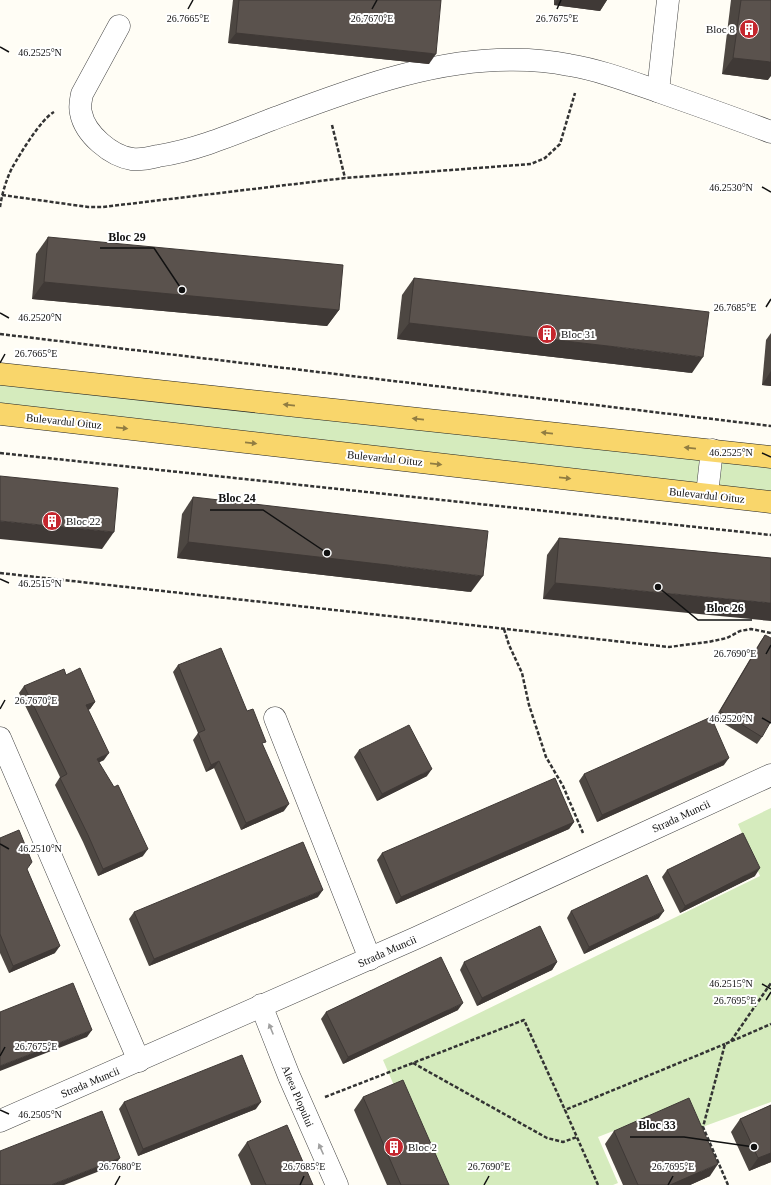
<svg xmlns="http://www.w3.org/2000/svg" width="771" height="1185" font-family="Georgia,serif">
	<rect width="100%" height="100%" fill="#fffdf5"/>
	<g fill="#d5ebbd">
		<polygon points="0,374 771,457 771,502 0,414"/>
		<polygon points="771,808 771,1102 694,1130 682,1104 598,1137 618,1183 613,1185 437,1185 383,1060 760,876 738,824"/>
	</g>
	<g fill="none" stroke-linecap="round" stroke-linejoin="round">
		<g stroke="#444" stroke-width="23">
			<g id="minor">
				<path d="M119,26L82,94C81,100 79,106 81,113C85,134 111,156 132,159C140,160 150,158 158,156C197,150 234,134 270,120C343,93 419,63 497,60C521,59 546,60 569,65C600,70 631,82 660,92C697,105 734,118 771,132"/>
				<polyline points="658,91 668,0"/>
				<polyline points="707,494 712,450"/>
				<polyline points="275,718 370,959"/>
				<polyline points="0,738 139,1061"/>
				<polyline points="261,1005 289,1076 337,1185"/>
				<polyline points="0,1121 416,938 771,775"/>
			</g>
		</g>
		<g stroke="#222" stroke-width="23">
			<g id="major">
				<polyline points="0,374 771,457"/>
				<polyline points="0,414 771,502"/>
			</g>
		</g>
		<g stroke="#333" stroke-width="2.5" stroke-dasharray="4 2" stroke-linecap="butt">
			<polyline points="332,125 345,178"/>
			<polyline points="2,195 88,207 103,207 345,178 531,164 545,158 560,144 575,93"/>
			<path d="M0,207C2,194 6,180 12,168C20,154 41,119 54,112"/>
			<polyline points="0,334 771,426"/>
			<polyline points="0,453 771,535"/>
			<polyline points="0,573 669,647 708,642 727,638 740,631 751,629 771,633"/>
			<polyline points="504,629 509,645 522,673 529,705 546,757 563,786 583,833"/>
			<polyline points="731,1041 771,983"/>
			<polyline points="413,1063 547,1138 563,1142 577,1137"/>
			<polyline points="325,1097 524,1020 565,1110"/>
			<polyline points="598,1185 565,1110 725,1044"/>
			<polyline points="728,1185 703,1127 725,1044 771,1024"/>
		</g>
		<use href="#minor" stroke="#fff" stroke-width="22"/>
		<use href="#major" stroke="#f9d66b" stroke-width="22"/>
	</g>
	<g fill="#4d4742">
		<polygon points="233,0 441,0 429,64 228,43"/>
		<polygon points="554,0 607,0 600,11 554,5"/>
		<polygon points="731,0 771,0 768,80 722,74"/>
		<polygon points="48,237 339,310 327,326 32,299 36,254"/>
		<polygon points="414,278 692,373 397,339 402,295"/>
		<polygon points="771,333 771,386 762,385 766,340"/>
		<polygon points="193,497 471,592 177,558 182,514"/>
		<polygon points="559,538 771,558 543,599 547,555"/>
		<polygon points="765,635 762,737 757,744 715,718 760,642"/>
		<polygon points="178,665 247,711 263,746 284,811 241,830 214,768 206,772 193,740 198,733 173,672"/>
		<polygon points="66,675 95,702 90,709 88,710 104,760 99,762 143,856 98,876 83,842 55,785 60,777 19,693 24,686"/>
		<polygon points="359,750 427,776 377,801 354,757"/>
		<polygon points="724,765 597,822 579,781 584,774"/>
		<polygon points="574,822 569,829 396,904 377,860 382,853"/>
		<polygon points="0,838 27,870 55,953 9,973 0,953"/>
		<polygon points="667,870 755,876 680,913 662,877"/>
		<polygon points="318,897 149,966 129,919 134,912"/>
		<polygon points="571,911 659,918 584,954 567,918"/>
		<polygon points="464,962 557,962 552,970 477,1006 460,970"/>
		<polygon points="458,1010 343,1064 321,1019 326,1012"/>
		<polygon points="363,1097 449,1185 387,1185 354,1110"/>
		<polygon points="124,1102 256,1109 138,1156 119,1109"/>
		<polygon points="771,1105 771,1162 749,1171 731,1132 740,1119"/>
		<polygon points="614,1131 710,1176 690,1185 623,1185 605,1144"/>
		<polygon points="247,1142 313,1185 251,1185 238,1155"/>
	</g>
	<g fill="#3f3936">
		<polygon points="557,0 607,0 600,11 554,5"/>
		<polygon points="236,33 436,54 429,64 228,43"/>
		<polygon points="733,58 771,62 771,76 768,80 722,74"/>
		<polygon points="44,282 339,310 327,326 32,299"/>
		<polygon points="409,323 703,357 692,373 397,339"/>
		<polygon points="771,371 771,386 762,385"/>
		<polygon points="0,521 114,532 102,549 0,539"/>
		<polygon points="188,542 483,576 471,592 177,558"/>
		<polygon points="555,583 771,603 771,621 543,599"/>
		<polygon points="95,702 90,709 81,713 86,705"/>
		<polygon points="109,753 104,760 92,766 97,759"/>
		<polygon points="729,758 724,765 597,822 602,815"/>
		<polygon points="219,761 214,768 206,772 211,765"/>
		<polygon points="432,769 427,776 377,801 382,794"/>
		<polygon points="289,804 284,811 241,830 246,823"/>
		<polygon points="574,822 569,829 396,904 401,897"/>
		<polygon points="148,849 143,856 98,876 103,869"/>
		<polygon points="760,868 755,876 680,913 685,906"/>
		<polygon points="323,890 318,897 149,966 154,959"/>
		<polygon points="664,911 659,918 584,954 589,947"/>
		<polygon points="60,946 55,953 9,973 13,966"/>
		<polygon points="557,962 552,970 477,1006 482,998"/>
		<polygon points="463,1003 458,1010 343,1064 348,1057"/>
		<polygon points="92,1030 87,1037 0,1071 0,1066"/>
		<polygon points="261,1102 256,1109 138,1156 143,1149"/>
		<polygon points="771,1153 771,1162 749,1171 758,1158"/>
		<polygon points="120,1158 115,1165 64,1185 51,1185"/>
		<polygon points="718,1164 710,1176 690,1185 670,1185"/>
	</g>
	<g fill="#5a524d" stroke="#3f3936">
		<polygon points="239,0 441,0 436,54 236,33"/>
		<polygon points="741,0 771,0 771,62 733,58"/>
		<polygon points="48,237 343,265 339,310 44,282"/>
		<polygon points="414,278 709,312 703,357 409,323"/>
		<polygon points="0,476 118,488 114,532 0,521"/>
		<polygon points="193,497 488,531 483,576 188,542"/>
		<polygon points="559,538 771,558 771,603 555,583"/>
		<polygon points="765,635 771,638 771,721 762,737 720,711"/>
		<polygon points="221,648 247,711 253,709 266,742 262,743 289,804 246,823 219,761 211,765 198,733 205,730 178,665"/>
		<polygon points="80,668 95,702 86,705 109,753 97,759 114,787 118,785 148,849 103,869 88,835 60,778 67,774 24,686 64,669 66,675"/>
		<polygon points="711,717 729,758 602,815 584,774"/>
		<polygon points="409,725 432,769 382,794 359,750"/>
		<polygon points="555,778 574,822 401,897 382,853"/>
		<polygon points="19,830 32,862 27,869 60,946 13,966 0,934 0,838"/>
		<polygon points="743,833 760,868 685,906 667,870"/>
		<polygon points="303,842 323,890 154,959 134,912"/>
		<polygon points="647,875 664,911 589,947 571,911"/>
		<polygon points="540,926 557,962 482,998 464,962"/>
		<polygon points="441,957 463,1003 348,1057 326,1012"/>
		<polygon points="73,983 92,1030 0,1066 0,1012"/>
		<polygon points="242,1055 261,1102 143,1149 124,1102"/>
		<polygon points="403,1080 449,1185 401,1185 363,1097"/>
		<polygon points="689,1098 718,1164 670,1185 638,1185 614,1131"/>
		<polygon points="771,1105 771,1153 758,1158 740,1119"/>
		<polygon points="102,1111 120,1158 51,1185 0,1185 0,1151"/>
		<polygon points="287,1125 313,1185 266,1185 247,1142"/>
	</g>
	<defs><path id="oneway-solid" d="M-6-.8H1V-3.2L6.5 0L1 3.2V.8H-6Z"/></defs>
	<g fill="#917d42">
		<use href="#oneway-solid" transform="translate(289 405) rotate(-174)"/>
		<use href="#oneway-solid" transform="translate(418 419) rotate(-174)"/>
		<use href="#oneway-solid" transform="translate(122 428) rotate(6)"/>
		<use href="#oneway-solid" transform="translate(547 433) rotate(-174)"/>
		<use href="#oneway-solid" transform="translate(251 443) rotate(6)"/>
		<use href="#oneway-solid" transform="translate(690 448) rotate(-174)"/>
		<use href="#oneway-solid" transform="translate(436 464) rotate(6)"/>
		<use href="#oneway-solid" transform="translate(565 478) rotate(6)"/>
	</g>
	<g fill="#a0a0a0">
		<use href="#oneway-solid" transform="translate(271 1029) rotate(-112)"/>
		<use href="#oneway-solid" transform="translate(321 1149) rotate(-114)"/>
	</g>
	<path fill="none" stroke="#111" stroke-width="1.5" d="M188,9L193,0M372,9L377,0M557,9L561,0M0,47L9,52M762,187L771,192M766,307L771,299M0,313L9,318M0,363L5,354M762,453L771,457M0,579L9,583M766,654L771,645M0,709L5,700M762,718L771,723M0,844L9,849M762,984L771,989M766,1000L771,992M0,1056L5,1047M0,1110L9,1114M115,1185L120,1176M300,1185L304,1176M484,1185L489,1176M668,1185L673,1176"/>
	<defs>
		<g id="building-disc" transform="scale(1)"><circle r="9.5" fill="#c4262e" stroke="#fff"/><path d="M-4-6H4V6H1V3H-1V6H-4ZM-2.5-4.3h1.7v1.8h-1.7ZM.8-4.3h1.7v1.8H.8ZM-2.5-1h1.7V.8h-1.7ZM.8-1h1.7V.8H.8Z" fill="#fff"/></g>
	</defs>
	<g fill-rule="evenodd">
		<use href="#building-disc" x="749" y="29"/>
		<use href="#building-disc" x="547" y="334"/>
		<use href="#building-disc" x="52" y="521"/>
		<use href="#building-disc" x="394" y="1147"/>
	</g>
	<g text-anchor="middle" stroke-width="4" stroke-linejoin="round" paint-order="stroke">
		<g font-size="11" fill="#111" stroke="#fff" text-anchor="start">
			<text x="735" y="33" text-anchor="end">Bloc 8</text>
			<text x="561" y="338">Bloc 31</text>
			<text x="66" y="525">Bloc 22</text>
			<text x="408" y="1151">Bloc 2</text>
		</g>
		<g font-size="11" fill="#111" stroke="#fff">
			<text transform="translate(64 421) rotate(6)" y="4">Bulevardul Oituz</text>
			<text transform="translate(385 458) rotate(6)" y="4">Bulevardul Oituz</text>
			<text transform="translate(707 495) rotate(6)" y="4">Bulevardul Oituz</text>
			<text transform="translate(681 816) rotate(-25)" y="4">Strada Muncii</text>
			<text transform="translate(387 951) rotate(-24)" y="4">Strada Muncii</text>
			<text transform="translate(90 1082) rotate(-23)" y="4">Strada Muncii</text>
			<text transform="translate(298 1096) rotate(67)" y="4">Aleea Plopului</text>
		</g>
	</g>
	<g font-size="10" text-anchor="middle" fill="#111" stroke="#fff" stroke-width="4" stroke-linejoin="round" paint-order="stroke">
		<text x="188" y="22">26.7665°E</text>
		<text x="372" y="22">26.7670°E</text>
		<text x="557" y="22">26.7675°E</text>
		<text x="40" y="56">46.2525°N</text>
		<text x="731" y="191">46.2530°N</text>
		<text x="735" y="311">26.7685°E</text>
		<text x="40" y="321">46.2520°N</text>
		<text x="36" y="357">26.7665°E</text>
		<text x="731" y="456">46.2525°N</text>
		<text x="40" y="587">46.2515°N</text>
		<text x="735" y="657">26.7690°E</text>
		<text x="36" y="704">26.7670°E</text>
		<text x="731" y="722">46.2520°N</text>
		<text x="40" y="852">46.2510°N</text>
		<text x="731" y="987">46.2515°N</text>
		<text x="735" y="1004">26.7695°E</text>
		<text x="36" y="1050">26.7675°E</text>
		<text x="40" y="1118">46.2505°N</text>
		<text x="120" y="1170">26.7680°E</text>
		<text x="304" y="1170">26.7685°E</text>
		<text x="489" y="1170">26.7690°E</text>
		<text x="673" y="1170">26.7695°E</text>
	</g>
	<path fill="none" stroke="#111" stroke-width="1.5" d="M182 290L154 248H100M327 553L263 510H210M658 587L698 620H752M754 1147L684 1137H630"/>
	<g fill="#111" stroke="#fff" stroke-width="1.5">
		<circle cx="182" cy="290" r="4"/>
		<circle cx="327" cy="553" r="4"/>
		<circle cx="658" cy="587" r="4"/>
		<circle cx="754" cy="1147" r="4"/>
	</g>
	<g font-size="12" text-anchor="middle" font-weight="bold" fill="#111" stroke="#fff" stroke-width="4" stroke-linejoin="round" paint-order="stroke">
		<text x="127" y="241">Bloc 29</text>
		<text x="237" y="502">Bloc 24</text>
		<text x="725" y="612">Bloc 26</text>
		<text x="657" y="1129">Bloc 33</text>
	</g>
</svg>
